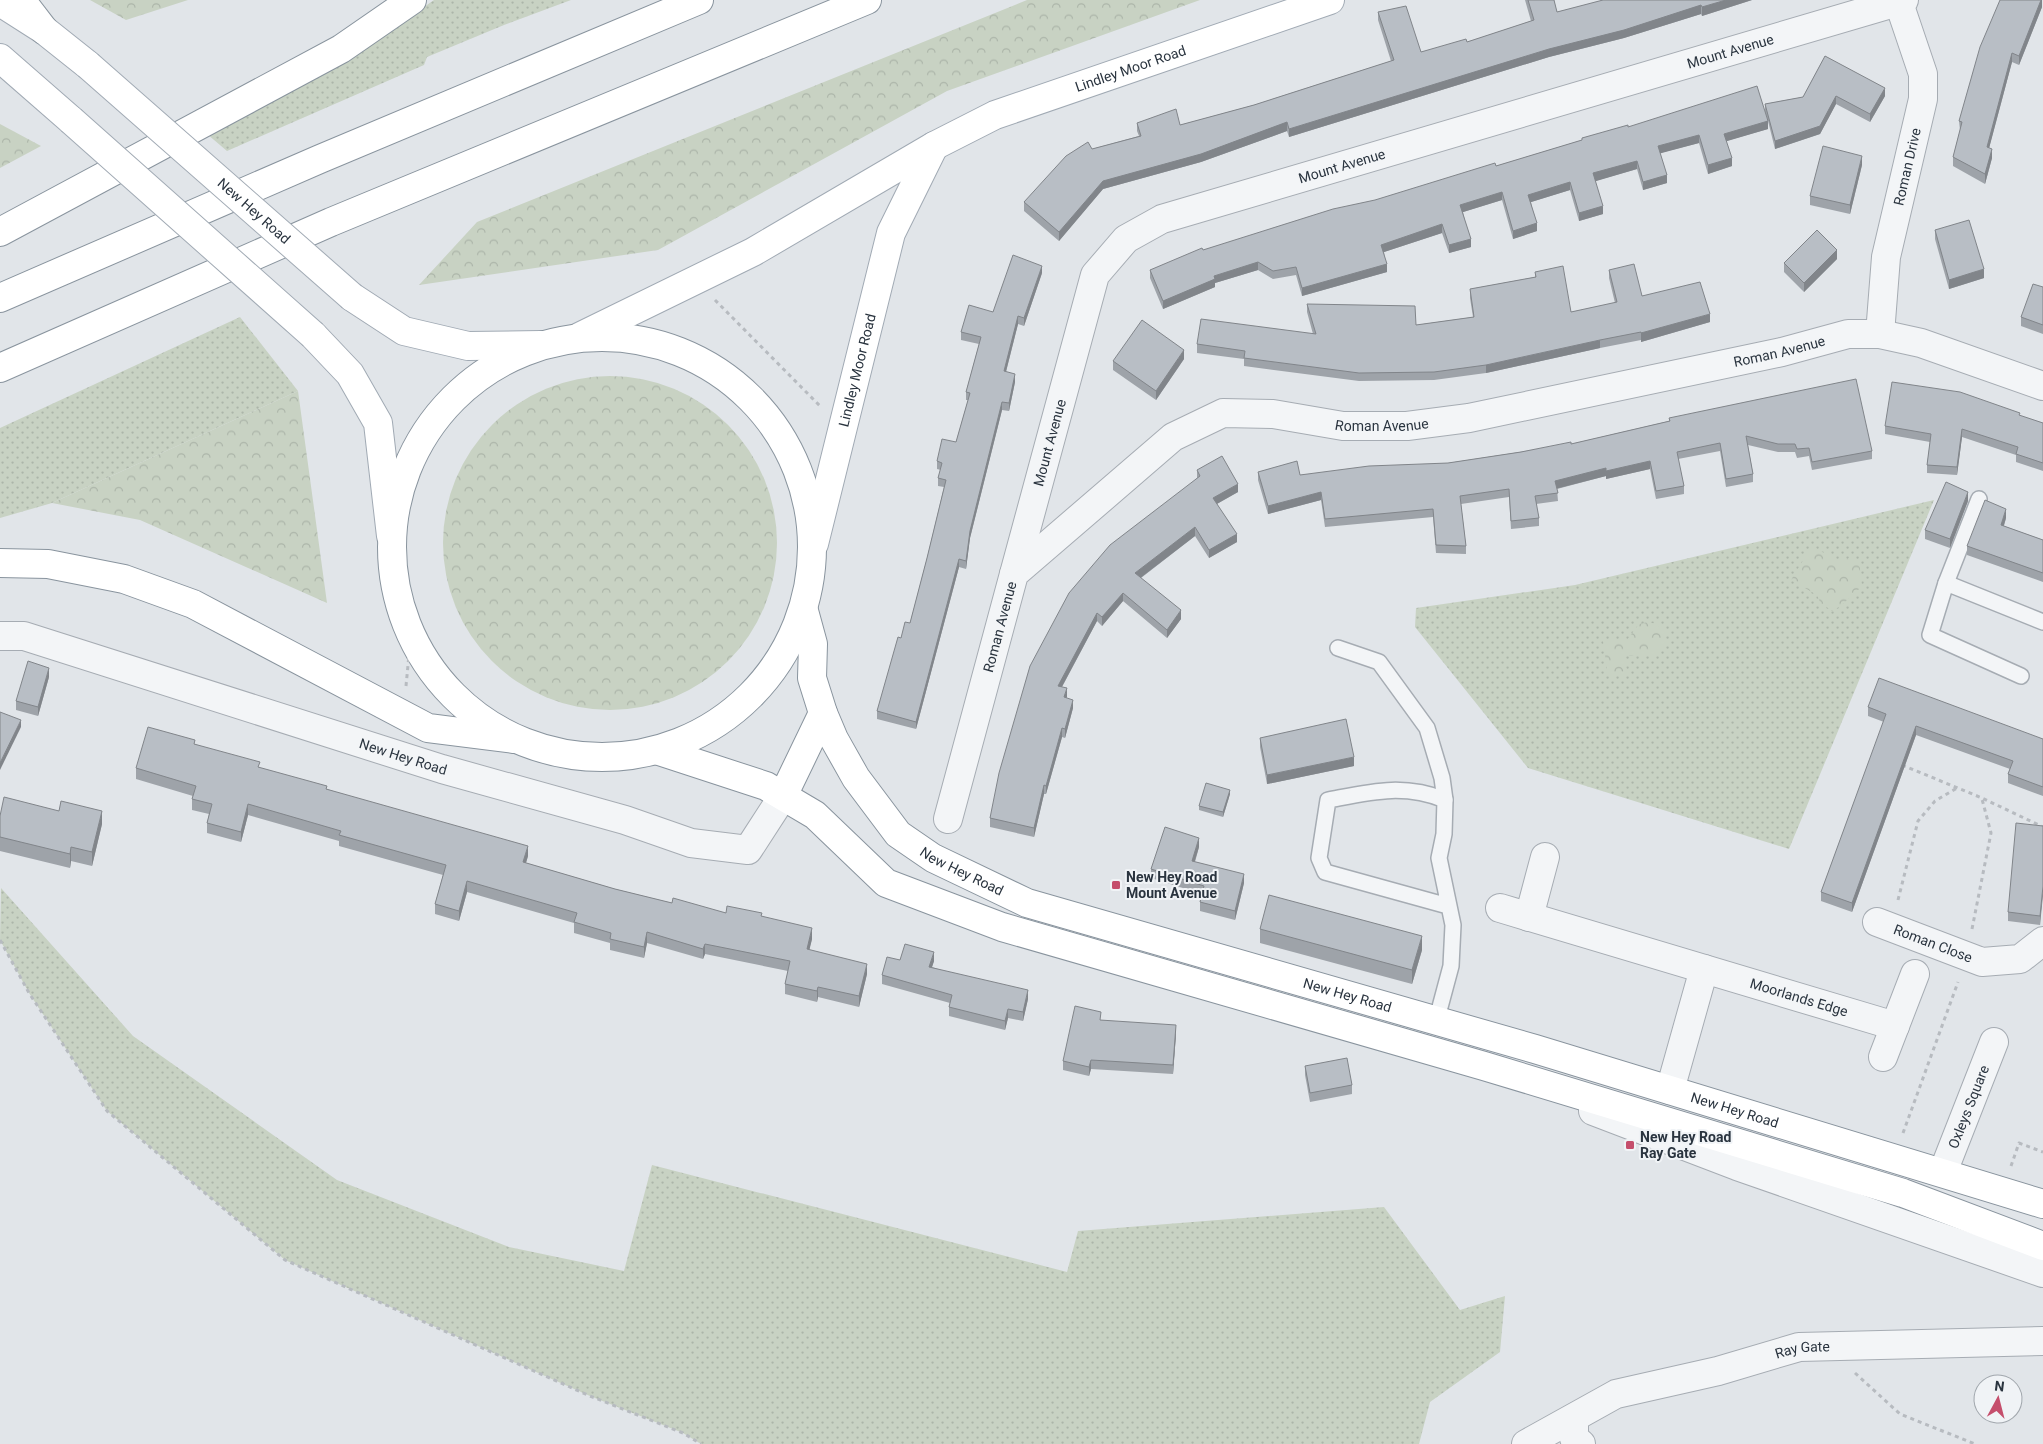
<svg xmlns="http://www.w3.org/2000/svg" width="2043" height="1444" font-family="Roboto,sans-serif">
	<defs>
		<pattern id="grass-dots" width="8" height="8" patternUnits="userSpaceOnUse" patternTransform="scale(1.25)"><rect width="8" height="8" fill="#c8d2c3"/><path d="M2 2h.1M6 6h.1" fill="none" stroke="#acb5a9" stroke-width="1.8" stroke-linecap="round"/></pattern>
		<pattern id="forest-crowns" width="20" height="18" patternUnits="userSpaceOnUse" patternTransform="scale(1.25)"><rect width="20" height="18" fill="#c8d2c3"/><path d="M2 6a3 3 0 1 1 6 0M12 15a3 3 0 1 1 6 0" fill="none" stroke="#acb5a9"/></pattern>
	</defs>
	<rect width="100%" height="100%" fill="#e1e5e9"/>
	<g fill="url(#grass-dots)">
		<polygon points="434,0 571,0 504,25 427,57 424,65 227,151 207,134 374,42"/>
		<polygon points="240,317 298,391 52,503 0,518 0,428"/>
		<polygon points="1934,500 1789,849 1528,768 1415,627 1416,608 1575,585"/>
		<polygon points="1,888 133,1036 337,1180 509,1247 624,1271 652,1165 1067,1272 1078,1231 1384,1207 1460,1310 1505,1296 1500,1352 1430,1402 1419,1444 701,1444 683,1433 590,1396 285,1260 107,1111 29,993 0,940"/>
	</g>
	<g fill="url(#forest-crowns)">
		<polygon points="90,0 188,0 126,20"/>
		<polygon points="1027,0 1200,0 947,91 658,250 419,285 477,222"/>
		<polygon points="0,124 41,146 0,168"/>
		<circle cx="610" cy="543" r="167"/>
		<polygon points="298,391 327,603 140,520 52,503"/>
		<path d="M1812,546L1838,561L1850,558L1859,560L1862,587C1850,595 1845,605 1832,611L1820,602L1817,595L1791,580Z"/>
		<polygon points="1648,622 1656,624 1664,631 1665,645 1656,654 1625,656 1627,674 1608,676 1603,641 1627,640 1639,624"/>
	</g>
	<g fill="none" stroke-linecap="round" stroke-linejoin="round">
		<g stroke="#a6acb3" stroke-width="18">
			<g id="service">
				<polyline points="1946,583 1979,499"/>
				<polyline points="1338,648 1379,662 1427,728 1442,778 1445,800"/>
				<polyline points="2021,676 1930,635 1946,583 2043,622"/>
				<path d="M1436,1022L1451,966L1453,925L1439,858L1444,834L1445,800C1403,783 1370,792 1328,800L1319,858L1325,872L1448,906"/>
			</g>
		</g>
		<g stroke="#a6acb3" stroke-width="30">
			<g id="minor">
				<path id="s1" d="M1880,334L1886,257L1923,99V74L1899,3"/>
				<path id="s2" d="M1014,574L1095,275L1126,239L1162,219L1904,0"/>
				<path id="s3" d="M0,636H24L442,769L625,820L691,843L748,850L783,796"/>
				<path id="s4" d="M948,819L1014,574L1173,437L1223,413L1273,414L1343,426H1407L1469,418L1782,352L1848,334H1880L1921,343L2043,386"/>
				<path id="s5" d="M1500,908L1895,1026"/>
				<polyline points="1529,917 1545,857"/>
				<path id="s6" d="M1877,922L1982,962L2020,959L2043,941"/>
				<polyline points="1883,1057 1915,974"/>
				<polyline points="1670,1090 1704,969"/>
				<polyline points="1593,1111 1737,1166 2043,1273"/>
				<path id="s7" d="M1943,1172L1994,1042"/>
				<polyline points="1574,1418 1574,1438 1581,1444"/>
				<path id="s8" d="M1526,1444L1616,1394L1718,1371L1799,1347L2043,1341"/>
			</g>
		</g>
		<g stroke="#a1aab4" stroke-width="30">
			<g id="primary">
				<polyline points="0,2 44,30 88,65"/>
				<polyline points="0,58 71,120"/>
				<polyline points="352,297 404,331 468,346 541,345"/>
				<polyline points="313,335 350,374 378,423 391,536"/>
				<path id="s9" d="M579,337L753,252L934,146L995,115L1330,0"/>
				<path id="s10" d="M814,544L891,233L934,146"/>
			</g>
		</g>
		<g stroke="#89949e" stroke-width="30">
			<g id="trunk">
				<circle cx="602" cy="547" r="210"/>
				<path id="s11" d="M804,611L813,644L812,678L823,713L834,739L856,778L898,834L933,858L1027,903L1535,1049L2043,1204"/>
				<polyline points="659,751 766,786 815,815 886,883 1002,927 1484,1066 1903,1193 2043,1246"/>
				<polyline points="783,796 823,713"/>
			</g>
		</g>
		<g stroke="#89949e" stroke-width="30">
			<g id="motorway">
				<polyline points="21,0 44,30"/>
				<polyline points="0,232 341,49 412,0"/>
				<polyline points="0,298 320,159 699,0"/>
				<polyline points="0,368 331,222 867,0"/>
				<polyline points="0,563 48,564 124,579 193,604 428,728 514,739"/>
			</g>
		</g>
		<g stroke="#b7bbc0" stroke-width="3" stroke-dasharray="4 4" stroke-linecap="butt">
			<polyline points="715,300 820,406"/>
			<polyline points="406,686 411,634"/>
			<polyline points="1902,765 1982,798 2043,827"/>
			<polyline points="1898,900 1918,821 1935,801 1957,788"/>
			<polyline points="1972,929 1991,833 1982,799"/>
			<polyline points="0,940 29,993 107,1111 285,1260 590,1396 683,1433 701,1444"/>
			<polyline points="1903,1133 1958,982"/>
			<polyline points="2011,1166 2019,1143 2043,1152"/>
			<polyline points="1855,1373 1900,1414 1975,1444"/>
		</g>
		<use href="#service" stroke="#f3f5f7" stroke-width="15"/>
		<use href="#minor" stroke="#f3f5f7" stroke-width="28"/>
		<use href="#primary" stroke="#fff" stroke-width="28"/>
		<use href="#trunk" stroke="#fff" stroke-width="28"/>
		<use href="#motorway" stroke="#fff" stroke-width="28"/>
		<g stroke="#a1aab4" stroke-width="30" stroke-linecap="butt">
			<g id="primary-bridge">
				<path id="s12" d="M88,65L352,297"/>
				<polyline points="71,120 313,335"/>
			</g>
		</g>
		<use href="#primary-bridge" stroke="#fff" stroke-width="28"/>
	</g>
	<g fill="#9ea3a9">
		<polygon points="1525,0 1554,0 1557,12 1601,1 1600,0 1752,0 1702,16 1701,14 1624,38 1549,57 1289,137 1287,131 1201,162 1103,189 1059,241 1024,211 1024,202 1092,149 1139,136 1137,131 1137,123 1180,125 1254,105 1391,61 1378,20 1378,12 1421,52 1467,42 1531,21"/>
		<polygon points="2042,0 2042,7 2019,65 2012,62 1989,148 1992,158 1985,184 1953,166 1953,157 1960,130 1959,121"/>
		<polygon points="1825,56 1885,96 1870,122 1836,104 1820,134 1775,149 1768,121 1768,129 1726,141 1732,166 1708,174 1699,143 1660,153 1667,183 1643,190 1637,169 1595,181 1603,214 1579,221 1570,190 1531,202 1537,231 1513,239 1502,200 1463,212 1471,247 1449,253 1442,233 1384,252 1387,272 1302,296 1296,275 1273,279 1258,270 1215,283 1215,287 1163,309 1150,278 1150,270 1203,250 1496,166 1582,140 1582,138 1628,127 1768,121 1765,112 1765,104 1803,97"/>
		<polygon points="1862,165 1850,214 1810,205 1810,196"/>
		<polygon points="1935,230 1984,278 1949,289 1935,239"/>
		<polygon points="1837,259 1804,292 1784,272 1784,263"/>
		<polygon points="1609,270 1642,296 1710,322 1641,342 1641,340 1600,348 1486,373 1434,380 1359,381 1244,366 1244,359 1197,353 1197,344 1313,334 1307,312 1307,304 1416,325 1473,317 1470,298 1470,289 1535,277 1535,272 1571,312 1615,303 1609,278"/>
		<polygon points="1042,273 1024,326 1018,324 1006,372 1015,382 1009,411 1002,410 970,538 966,569 959,567 916,729 877,719 877,711 901,638 910,623 927,558 944,487 938,486 938,478 941,470 937,469 937,461 956,442 968,400 966,400 966,392 979,344 961,340 961,332 993,312"/>
		<polygon points="2043,287 2043,334 2021,326 2021,317"/>
		<polygon points="1184,359 1156,400 1113,370 1113,361"/>
		<polygon points="2020,416 2043,423 2043,471 2016,462 2016,455 1962,437 1957,475 1927,473 1927,465 1930,442 1885,434 1885,426"/>
		<polygon points="1669,418 1872,451 1872,459 1812,470 1809,456 1797,458 1795,452 1778,452 1748,445 1753,474 1753,482 1726,487 1720,451 1678,459 1684,486 1684,494 1656,499 1650,469 1606,479 1606,476 1557,489 1558,501 1536,504 1539,518 1539,526 1511,529 1509,497 1461,504 1466,546 1466,554 1436,553 1433,517 1325,527 1321,500 1268,514 1258,480 1258,472 1300,475 1448,463 1571,444 1669,421"/>
		<polygon points="1197,470 1238,492 1217,504 1237,542 1209,558 1195,536 1141,578 1181,619 1167,638 1123,601 1102,626 1097,621 1062,687 1066,697 1073,708 1065,738 1062,737 1046,794 1044,794 1034,837 990,827 990,818 1030,666 1197,478"/>
		<polygon points="1968,501 1950,548 1925,539 1925,530"/>
		<polygon points="2006,518 2004,526 2043,540 2043,582 1967,555 1967,546"/>
		<polygon points="49,677 38,716 16,710 16,701"/>
		<polygon points="1868,707 2043,739 2043,796 2008,783 2008,774 2010,769 1916,735 1852,912 1821,901 1821,892 1884,722 1868,716"/>
		<polygon points="1260,738 1354,766 1267,784 1260,747"/>
		<polygon points="195,744 260,768 327,789 528,856 526,863 615,889 672,903 726,913 762,917 812,939 809,950 867,974 859,1007 818,997 817,1002 785,994 785,984 788,971 705,954 703,959 647,943 644,958 610,950 610,943 574,933 574,923 467,892 459,921 435,914 435,904 443,875 339,846 339,841 248,815 241,842 207,833 207,823 209,814 192,810 192,799 193,796 136,779 136,768"/>
		<polygon points="1230,794 1223,817 1199,810 1199,806"/>
		<polygon points="0,816 102,824 92,866 71,861 70,868 0,851"/>
		<polygon points="2043,826 2040,925 2008,921 2008,912"/>
		<polygon points="1199,847 1195,862 1244,883 1235,920 1200,911 1200,902 1202,894 1151,878 1151,869"/>
		<polygon points="1260,929 1422,950 1412,984 1260,943"/>
		<polygon points="900,960 934,961 932,967 1028,999 1023,1021 1008,1018 1005,1030 949,1016 949,1007 950,1003 882,984 882,975"/>
		<polygon points="1101,1020 1176,1034 1173,1074 1091,1069 1089,1076 1063,1070 1063,1061"/>
		<polygon points="1305,1066 1352,1085 1352,1094 1310,1102 1305,1075"/>
	</g>
	<g fill="#81858a">
		<polygon points="1726,0 1752,0 1702,16 1702,7"/>
		<polygon points="2041,0 2042,0 2042,7 2019,65 2019,56"/>
		<polygon points="1701,5 1701,14 1624,38 1549,57 1289,137 1289,129 1549,49"/>
		<polygon points="2012,53 2012,62 1987,156 1987,147"/>
		<polygon points="1885,88 1885,96 1870,122 1870,114"/>
		<polygon points="1836,96 1836,104 1820,134 1775,149 1775,141"/>
		<polygon points="1768,121 1768,129 1724,142 1724,134"/>
		<polygon points="1287,122 1287,131 1201,162 1103,189 1059,241 1059,232 1103,181"/>
		<polygon points="1699,135 1699,143 1658,154 1658,146"/>
		<polygon points="1992,149 1992,158 1985,184 1985,174"/>
		<polygon points="1862,156 1862,165 1850,214 1850,205"/>
		<polygon points="1732,158 1732,166 1708,174 1708,165"/>
		<polygon points="1637,161 1637,169 1593,182 1593,173"/>
		<polygon points="1667,175 1667,183 1643,190 1643,182"/>
		<polygon points="1570,182 1570,190 1528,203 1528,195"/>
		<polygon points="1502,192 1502,200 1460,213 1460,205"/>
		<polygon points="1603,206 1603,214 1579,221 1579,213"/>
		<polygon points="1537,223 1537,231 1513,239 1513,231"/>
		<polygon points="1442,224 1442,233 1381,253 1381,245"/>
		<polygon points="1471,239 1471,247 1449,253 1449,245"/>
		<polygon points="1837,250 1837,259 1804,292 1804,283"/>
		<polygon points="1258,262 1258,270 1215,283 1215,287 1163,309 1163,301 1214,276"/>
		<polygon points="1387,264 1387,272 1302,296 1302,288"/>
		<polygon points="1042,266 1042,273 1024,326 1024,318"/>
		<polygon points="1984,269 1984,278 1949,289 1949,280"/>
		<polygon points="1710,314 1710,322 1641,342 1641,333"/>
		<polygon points="1018,316 1018,324 1004,379 1004,371"/>
		<polygon points="1600,340 1600,348 1486,373 1486,365"/>
		<polygon points="1184,350 1184,359 1156,400 1156,391"/>
		<polygon points="1015,374 1015,382 1009,411 1009,403"/>
		<polygon points="1002,402 1002,410 970,538 966,569 966,561 970,531"/>
		<polygon points="1962,429 1962,437 1957,475 1957,467"/>
		<polygon points="1650,461 1650,469 1606,479 1606,471"/>
		<polygon points="1606,468 1606,476 1555,489 1555,481"/>
		<polygon points="1238,484 1238,492 1213,506 1213,498"/>
		<polygon points="1321,492 1321,500 1268,514 1268,506"/>
		<polygon points="1968,492 1968,501 1950,548 1950,539"/>
		<polygon points="2006,509 2006,518 2001,534 2001,525"/>
		<polygon points="1195,527 1195,536 1135,582 1135,573"/>
		<polygon points="1237,534 1237,542 1209,558 1209,550"/>
		<polygon points="959,559 959,567 916,729 916,722"/>
		<polygon points="1123,593 1123,601 1102,626 1102,617"/>
		<polygon points="1181,610 1181,619 1167,638 1167,630"/>
		<polygon points="1097,613 1097,621 1058,694 1058,686"/>
		<polygon points="49,668 49,677 38,716 38,707"/>
		<polygon points="1067,688 1067,697 1064,705 1064,697"/>
		<polygon points="1073,700 1073,708 1065,738 1065,729"/>
		<polygon points="21,720 21,727 0,770 0,763"/>
		<polygon points="1916,726 1916,735 1852,912 1852,903"/>
		<polygon points="1062,728 1062,737 1046,794 1046,786"/>
		<polygon points="1354,757 1354,766 1267,784 1267,775"/>
		<polygon points="1044,785 1044,794 1034,837 1034,828"/>
		<polygon points="1230,790 1230,794 1223,817 1223,812"/>
		<polygon points="248,804 248,815 241,842 241,832"/>
		<polygon points="102,811 102,824 92,866 92,852"/>
		<polygon points="1199,838 1199,847 1192,870 1192,861"/>
		<polygon points="528,846 528,856 523,872 523,862"/>
		<polygon points="71,847 71,861 70,868 70,854"/>
		<polygon points="1244,874 1244,883 1235,920 1235,911"/>
		<polygon points="467,881 467,892 459,921 459,911"/>
		<polygon points="2043,886 2043,895 2040,925 2040,916"/>
		<polygon points="812,928 812,939 807,960 807,949"/>
		<polygon points="647,932 647,943 644,958 644,947"/>
		<polygon points="1422,936 1422,950 1412,984 1412,970"/>
		<polygon points="705,944 705,954 703,959 703,949"/>
		<polygon points="934,952 934,961 929,976 929,967"/>
		<polygon points="867,964 867,974 859,1007 859,996"/>
		<polygon points="818,987 818,997 817,1002 817,991"/>
		<polygon points="1028,990 1028,999 1023,1021 1023,1012"/>
		<polygon points="1008,1009 1008,1018 1005,1030 1005,1021"/>
		<polygon points="1176,1025 1176,1034 1173,1074 1173,1065"/>
		<polygon points="1091,1060 1091,1069 1089,1076 1089,1067"/>
	</g>
	<g fill="#b8bec5" stroke="#81858a">
		<polygon points="1528,0 1554,0 1557,12 1603,0 1726,0 1702,7 1701,5 1624,30 1549,49 1289,129 1287,122 1201,154 1103,181 1059,232 1024,202 1066,156 1088,142 1092,149 1141,136 1137,123 1176,109 1180,125 1254,105 1394,60 1378,12 1406,6 1421,52 1466,39 1467,42 1534,20"/>
		<polygon points="2000,0 2041,0 2019,56 2012,53 1987,147 1992,149 1985,174 1953,157 1962,122 1959,121 1980,47"/>
		<polygon points="1825,56 1885,88 1870,114 1836,96 1820,126 1775,141 1765,104 1803,97"/>
		<polygon points="1757,86 1768,121 1724,134 1732,158 1708,165 1699,135 1658,146 1667,175 1643,182 1637,161 1593,173 1603,206 1579,213 1570,182 1528,195 1537,223 1513,231 1502,192 1460,205 1471,239 1449,245 1442,224 1381,245 1387,264 1302,288 1296,267 1273,271 1258,262 1214,276 1215,279 1163,301 1150,270 1202,248 1203,250 1333,209 1375,200 1495,163 1496,166 1582,140 1582,138 1628,125 1628,127"/>
		<polygon points="1823,146 1862,156 1850,205 1810,196"/>
		<polygon points="1969,220 1984,269 1949,280 1935,230"/>
		<polygon points="1817,230 1837,250 1804,283 1784,263"/>
		<polygon points="1013,255 1042,266 1024,318 1018,316 1004,371 1015,374 1009,403 1002,402 970,531 966,561 959,559 916,722 877,711 898,637 901,638 905,622 910,623 927,558 946,480 938,478 942,463 937,461 942,439 956,442 970,393 966,392 981,337 961,332 969,305 993,312"/>
		<polygon points="1634,264 1642,296 1700,282 1710,314 1641,333 1641,332 1600,340 1486,365 1434,372 1359,373 1244,358 1245,351 1197,344 1201,319 1316,334 1307,304 1415,306 1416,325 1474,317 1470,289 1536,277 1535,272 1563,266 1571,312 1617,302 1609,270"/>
		<polygon points="2033,284 2043,287 2043,325 2021,317"/>
		<polygon points="1142,320 1184,350 1156,391 1113,361"/>
		<polygon points="1856,379 1872,451 1812,462 1809,448 1797,449 1795,444 1778,444 1746,436 1753,474 1726,479 1720,443 1677,452 1684,486 1656,491 1650,461 1606,471 1606,468 1555,481 1558,493 1535,496 1539,518 1511,521 1509,489 1460,496 1466,546 1436,545 1433,509 1325,519 1321,492 1268,506 1258,472 1297,461 1300,475 1369,466 1448,463 1521,452 1571,442 1571,444 1670,421 1669,418"/>
		<polygon points="1892,382 1960,392 2020,413 2019,415 2043,423 2043,463 2016,454 2018,447 1962,429 1957,467 1927,465 1931,434 1885,426"/>
		<polygon points="1222,456 1238,484 1213,498 1237,534 1209,550 1195,527 1135,573 1181,610 1167,630 1123,593 1102,617 1097,613 1058,686 1067,688 1064,697 1073,700 1065,729 1062,728 1046,786 1044,785 1034,828 990,818 999,773 1030,666 1069,593 1110,545 1200,476 1197,470"/>
		<polygon points="1946,482 1968,492 1950,539 1925,530"/>
		<polygon points="1985,500 2006,509 2001,525 2043,540 2043,573 1967,546"/>
		<polygon points="28,661 49,668 38,707 16,701"/>
		<polygon points="1879,678 2043,739 2043,787 2008,774 2013,761 1916,726 1852,903 1821,892 1886,714 1868,707"/>
		<polygon points="0,712 21,720 0,763"/>
		<polygon points="1346,719 1354,757 1267,775 1260,738"/>
		<polygon points="148,727 195,740 194,744 260,762 258,767 327,786 326,789 528,846 523,862 615,889 672,903 673,898 726,913 727,906 762,913 761,916 812,928 807,949 867,964 859,996 818,987 817,991 785,984 790,961 705,944 703,949 647,932 644,947 610,939 611,933 574,922 577,913 467,881 459,911 435,904 446,865 339,835 341,831 248,804 241,832 207,823 212,804 192,799 196,786 136,768"/>
		<polygon points="1206,783 1230,790 1223,812 1199,806"/>
		<polygon points="4,797 59,811 61,801 102,811 92,852 71,847 70,854 0,837 0,816"/>
		<polygon points="2016,823 2043,826 2043,886 2040,916 2008,912"/>
		<polygon points="1165,827 1199,838 1192,861 1244,874 1235,911 1200,902 1204,886 1151,869"/>
		<polygon points="1269,895 1422,936 1412,970 1260,929"/>
		<polygon points="905,944 934,952 929,967 1028,990 1023,1012 1008,1009 1005,1021 949,1007 952,995 882,975 887,957 900,960"/>
		<polygon points="1075,1006 1101,1012 1100,1020 1176,1025 1173,1065 1091,1060 1089,1067 1063,1061"/>
		<polygon points="1347,1058 1352,1085 1310,1093 1305,1066"/>
	</g>
	<g fill="#c54e6c" stroke="#f0f3f6" stroke-width="2">
		<rect x="1111" y="880" width="10" height="10" rx="2.5"/>
		<rect x="1625" y="1140" width="10" height="10" rx="2.5"/>
	</g>
	<g text-anchor="middle" stroke-width="4" stroke-linejoin="round" paint-order="stroke">
		<g font-size="14" fill="#2a343f" stroke="#f0f3f6">
			<text dy="5" stroke="none"><textPath href="#s2" startOffset="991">Mount Avenue</textPath></text>
			<text dy="5" stroke="none"><textPath href="#s9" startOffset="615">Lindley Moor Road</textPath></text>
			<text dy="5" stroke="none"><textPath href="#s2" startOffset="586">Mount Avenue</textPath></text>
			<text dy="5" stroke="none"><textPath href="#s1" startOffset="170">Roman Drive</textPath></text>
			<text dy="5" stroke="none"><textPath href="#s12" startOffset="221">New Hey Road</textPath></text>
			<text dy="5" stroke="none"><textPath href="#s4" startOffset="1084">Roman Avenue</textPath></text>
			<text dy="5" stroke="none"><textPath href="#s10" startOffset="179">Lindley Moor Road</textPath></text>
			<text dy="5" stroke="none"><textPath href="#s4" startOffset="679">Roman Avenue</textPath></text>
			<text dy="5" stroke="none"><textPath href="#s2" startOffset="136">Mount Avenue</textPath></text>
			<text dy="5" stroke="none"><textPath href="#s4" startOffset="199">Roman Avenue</textPath></text>
			<text dy="5" stroke="none"><textPath href="#s3" startOffset="422">New Hey Road</textPath></text>
			<text dy="5" stroke="none"><textPath href="#s11" startOffset="322">New Hey Road</textPath></text>
			<text dy="5" stroke="none"><textPath href="#s6" startOffset="60">Roman Close</textPath></text>
			<text dy="5" stroke="none"><textPath href="#s11" startOffset="728">New Hey Road</textPath></text>
			<text dy="5" stroke="none"><textPath href="#s5" startOffset="312">Moorlands Edge</textPath></text>
			<text dy="5" stroke="none"><textPath href="#s7" startOffset="70">Oxleys Square</textPath></text>
			<text dy="5" stroke="none"><textPath href="#s11" startOffset="1132">New Hey Road</textPath></text>
			<text dy="5" stroke="none"><textPath href="#s8" startOffset="295">Ray Gate</textPath></text>
		</g>
		<g font-size="14" font-weight="bold" fill="#2a343f" stroke="#f0f3f6" text-anchor="start">
			<text x="1126" y="882">New Hey Road<tspan x="1126" dy="16">Mount Avenue</tspan></text>
			<text x="1640" y="1142">New Hey Road<tspan x="1640" dy="16">Ray Gate</tspan></text>
		</g>
	</g>
	<g transform="translate(1998 1399) rotate(7)"><circle r="24" fill="#f0f3f6" stroke="#a1a7ad"/>
	<path d="M0-4L9 19L0 12L-9 19Z" fill="#c54e6c"/>
	<text y="-8" font-size="14" font-weight="bold" text-anchor="middle" fill="#2a343f">N</text>
	</g>
</svg>
